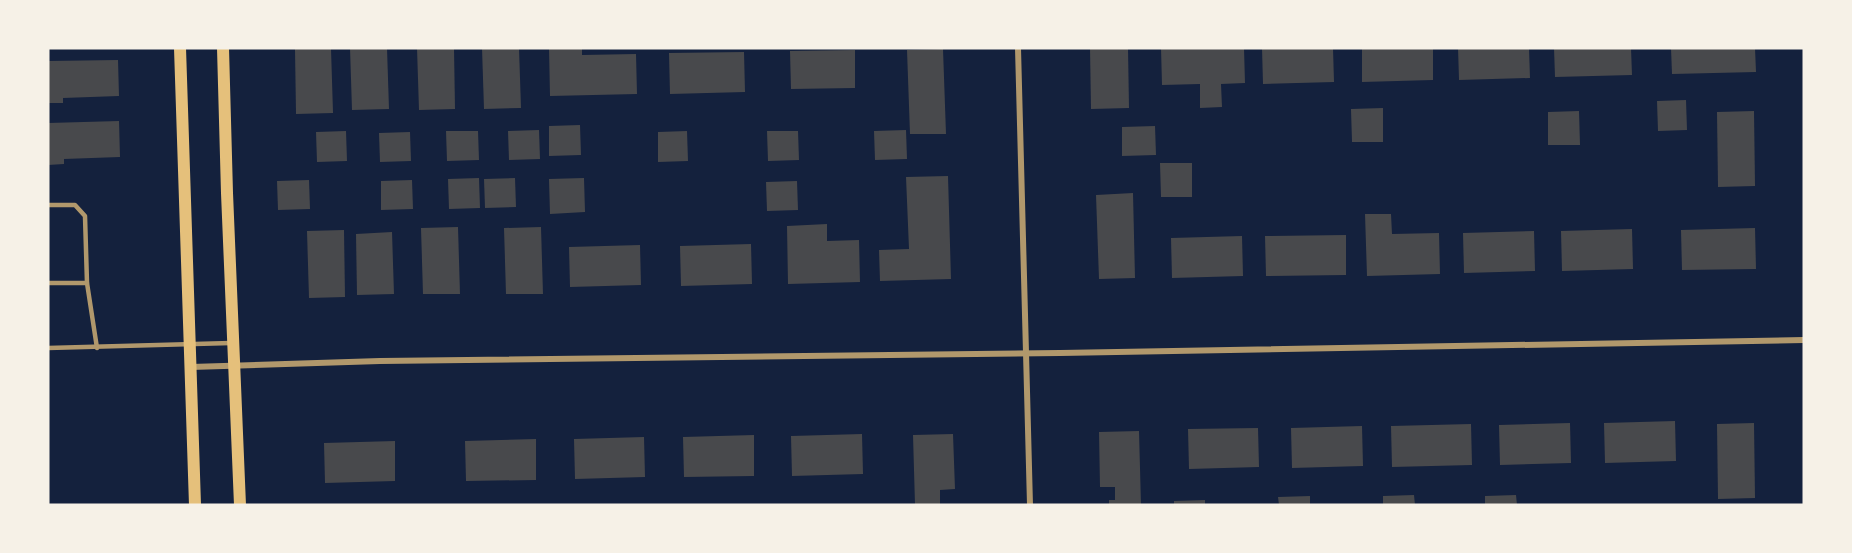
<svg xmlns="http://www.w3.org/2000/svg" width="1852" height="553" font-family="'DM Sans',sans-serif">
	<rect width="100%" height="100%" fill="#14213d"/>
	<g fill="#48494c">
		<polygon points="331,48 333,113 296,114 295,49"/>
		<polygon points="350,48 387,48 389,109 352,110"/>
		<polygon points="417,48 454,48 455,109 419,110"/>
		<polygon points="482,48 519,48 521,108 484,109"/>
		<polygon points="549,48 582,48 582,55 636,54 637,94 550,96"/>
		<polygon points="1090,48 1128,48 1129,108 1091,109"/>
		<polygon points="1161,48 1244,48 1245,83 1221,84 1222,107 1200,108 1200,84 1162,85"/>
		<polygon points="1262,48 1333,48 1334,82 1263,84"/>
		<polygon points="1362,48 1433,48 1433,80 1362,82"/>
		<polygon points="1458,48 1529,48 1530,78 1459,80"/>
		<polygon points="1554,48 1631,48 1632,75 1555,77"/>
		<polygon points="1671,48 1755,48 1756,72 1672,74"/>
		<polygon points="943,49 946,134 910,134 907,50"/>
		<polygon points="855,50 855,88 791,89 790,51"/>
		<polygon points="744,52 745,92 670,94 669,53"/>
		<polygon points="118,60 119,96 63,98 63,103 48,103 48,61"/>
		<polygon points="1686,100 1687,130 1658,131 1657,101"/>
		<polygon points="1383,108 1383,142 1352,142 1351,109"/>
		<polygon points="1579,111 1580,145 1548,145 1548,112"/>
		<polygon points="1754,111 1755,186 1718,187 1717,112"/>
		<polygon points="119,121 120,157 64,159 64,164 48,165 48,123"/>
		<polygon points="580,125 581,155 549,156 549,126"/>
		<polygon points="1155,126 1156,155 1122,156 1122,127"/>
		<polygon points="539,130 540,159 509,160 508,131"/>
		<polygon points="906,130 907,159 875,160 874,131"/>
		<polygon points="346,131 347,161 317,162 316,132"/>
		<polygon points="446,131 478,131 479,160 447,161"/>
		<polygon points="687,131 688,161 658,162 658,132"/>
		<polygon points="767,131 798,131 799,160 768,161"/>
		<polygon points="410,132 411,161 380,162 379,133"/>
		<polygon points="1160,163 1192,163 1192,197 1161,197"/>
		<polygon points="948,176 951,279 880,281 879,250 909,249 906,177"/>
		<polygon points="479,178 480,208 449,209 448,179"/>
		<polygon points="515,178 516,207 485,208 484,179"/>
		<polygon points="584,178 585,212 550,214 549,179"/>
		<polygon points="309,180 310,209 278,210 277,181"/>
		<polygon points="412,180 413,209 381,210 381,181"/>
		<polygon points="797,181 798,210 767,211 766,182"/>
		<polygon points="1133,193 1135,278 1099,279 1096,195"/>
		<polygon points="1365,214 1391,214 1392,234 1439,233 1440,274 1367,276"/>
		<polygon points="827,224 827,241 859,240 860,282 788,284 787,226"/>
		<polygon points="458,227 460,294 423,294 421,228"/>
		<polygon points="541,227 543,294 506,294 504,228"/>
		<polygon points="1755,228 1756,269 1682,270 1681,230"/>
		<polygon points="1632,229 1633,269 1562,271 1561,231"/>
		<polygon points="344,230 345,297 309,298 307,231"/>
		<polygon points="1534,231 1535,271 1464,273 1463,233"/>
		<polygon points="392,232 394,294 357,295 356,234"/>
		<polygon points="1346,235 1346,275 1266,276 1265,236"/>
		<polygon points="1242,236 1243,276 1172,278 1171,238"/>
		<polygon points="751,244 752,284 681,286 680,246"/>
		<polygon points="640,245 641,285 570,287 569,247"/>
		<polygon points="1675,421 1676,461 1605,463 1604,423"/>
		<polygon points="1570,423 1571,463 1500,465 1499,425"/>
		<polygon points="1754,423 1755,498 1718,499 1717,424"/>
		<polygon points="1471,424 1472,465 1392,467 1391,426"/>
		<polygon points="1362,426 1363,466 1292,468 1291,428"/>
		<polygon points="1258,428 1259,467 1189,469 1188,429"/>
		<polygon points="1139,431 1141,505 1109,505 1109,500 1115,500 1115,487 1100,487 1099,432"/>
		<polygon points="862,434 863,474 792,476 791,436"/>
		<polygon points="953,434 955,489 940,490 940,505 915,505 913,435"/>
		<polygon points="754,435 754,476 684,477 683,437"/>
		<polygon points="644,437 645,477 575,479 574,439"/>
		<polygon points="536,439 536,480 466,481 465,441"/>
		<polygon points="395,441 395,481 325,483 324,443"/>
		<polygon points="1414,495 1415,505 1383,505 1383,496"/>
		<polygon points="1516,495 1517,505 1485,505 1485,496"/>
		<polygon points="1310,496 1310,505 1279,505 1278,497"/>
		<polygon points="1205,500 1205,505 1174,505 1174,501"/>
	</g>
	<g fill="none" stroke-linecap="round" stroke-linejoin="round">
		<g stroke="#b1986c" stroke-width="4.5">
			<polyline points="48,205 75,205 85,216 87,283"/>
			<polyline points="48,283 87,283 97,348"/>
			<polyline points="48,348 231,343"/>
		</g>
		<g stroke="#b1986c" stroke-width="6">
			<polyline points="1018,48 1030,505"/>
			<polyline points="191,367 380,361 1060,353 1804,340"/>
		</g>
		<g stroke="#e5c07b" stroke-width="12">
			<polyline points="180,48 195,505"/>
			<polyline points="223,48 227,193 240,505"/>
		</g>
	</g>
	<rect width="1852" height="553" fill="none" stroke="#f6f1e7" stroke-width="99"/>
</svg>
